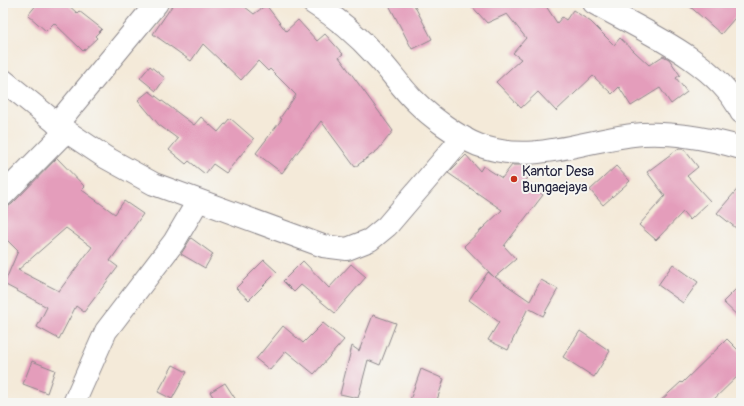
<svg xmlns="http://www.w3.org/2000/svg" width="744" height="406" font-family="Pangolin,sans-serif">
	<rect width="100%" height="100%" fill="#f6f6f2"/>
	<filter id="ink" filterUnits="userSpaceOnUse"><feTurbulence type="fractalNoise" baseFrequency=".025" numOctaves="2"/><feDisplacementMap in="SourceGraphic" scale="8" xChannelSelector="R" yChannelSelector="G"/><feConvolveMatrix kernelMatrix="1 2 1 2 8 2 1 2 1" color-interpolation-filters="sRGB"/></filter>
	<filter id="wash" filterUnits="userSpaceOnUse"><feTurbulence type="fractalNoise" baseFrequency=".012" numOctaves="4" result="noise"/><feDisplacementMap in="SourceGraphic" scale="16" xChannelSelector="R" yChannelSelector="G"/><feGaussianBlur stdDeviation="0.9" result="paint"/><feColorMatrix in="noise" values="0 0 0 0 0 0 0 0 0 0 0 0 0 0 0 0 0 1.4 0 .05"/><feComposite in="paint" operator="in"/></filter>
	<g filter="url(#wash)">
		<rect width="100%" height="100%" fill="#f4ead9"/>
		<g id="blocks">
			<g fill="#e49dbb" fill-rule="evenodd">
				<polygon points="38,3 66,3 77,13 79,11 102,29 95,36 97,38 83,51 54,23 46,31 28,15"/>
				<polygon points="174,3 240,3 254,14 266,5 286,31 298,20 317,41 325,34 343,54 339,57 393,131 378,150 355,167 321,121 282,173 256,153 282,119 280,118 296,95 270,69 268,71 258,61 241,80 203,44 191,61 153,34"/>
				<polygon points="388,3 413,3 432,39 412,49"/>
				<polygon points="469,3 533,3 530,4 532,8 544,3 557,23 562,17 566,20 573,10 591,22 614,45 620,38 649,65 663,56 669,59 680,75 676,78 687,92 671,104 660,88 631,106 619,87 612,94 593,76 556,111 538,92 521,108 496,82 521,59 513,53 526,38 507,14 487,23"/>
				<polygon points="686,3 741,3 741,11 721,34"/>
				<polygon points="150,66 165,78 156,91 140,78"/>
				<polygon points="149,91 194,125 201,117 218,132 230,118 254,139 226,173 213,164 205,174 189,161 186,164 169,150 178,139 159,125 138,100"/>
				<polygon points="679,148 683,148 698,167 687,176 710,201 690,220 683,212 656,240 639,225 665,196 647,172"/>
				<polygon points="466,155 480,171 483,166 502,178 512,165 523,165 532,172 525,182 543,195 504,246 516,259 495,277 530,301 541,280 558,289 543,316 528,308 508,350 488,340 499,322 469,300 488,272 494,277 464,246 502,210 448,173"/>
				<path d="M57,158L85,187L82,190L115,214L124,201L143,214L110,261L118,267L84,312L76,306L59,339L37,327L47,307L4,284L18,251L3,236V210L12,204ZM66,228L92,247L59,291L18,270Z"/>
				<polygon points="616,166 630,181 603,205 590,190"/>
				<polygon points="741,185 741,232 717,213"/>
				<polygon points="191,238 213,254 205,268 181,254"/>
				<polygon points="264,260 277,272 249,300 236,288"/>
				<polygon points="303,261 329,288 351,264 366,277 335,313 301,285 294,292 283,281"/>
				<polygon points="673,264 698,282 683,303 658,285"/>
				<polygon points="741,284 741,319 723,302"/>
				<polygon points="373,315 396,323 380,365 368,360 358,398 340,394 352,346 359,351"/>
				<polygon points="323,323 344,340 314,374 286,351 270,370 256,359 283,326 303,343"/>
				<polygon points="580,331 610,351 594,377 563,357"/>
				<polygon points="727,339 741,353 741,373 710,403 658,403 681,382 682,383"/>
				<polygon points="32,361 55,370 47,393 23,384"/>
				<polygon points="173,365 187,372 172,399 158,392"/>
				<polygon points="421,369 444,379 436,403 419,403 410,400"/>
				<polygon points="225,383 238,403 217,403 210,392"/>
			</g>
		</g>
	</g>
	<g filter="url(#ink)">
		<use href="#blocks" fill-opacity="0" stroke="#8b868a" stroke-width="1"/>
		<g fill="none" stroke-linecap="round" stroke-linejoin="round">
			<g stroke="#8b868a" stroke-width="24">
				<g id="street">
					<path d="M313,3C336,17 358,36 376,56C390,70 401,88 416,102C431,117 458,137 478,145C531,165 581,141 633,135C666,131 709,138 741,148"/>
					<path d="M594,3C642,30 717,62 741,112"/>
					<polyline points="3,80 66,131 105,157 154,184 323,246 347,249 370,240 387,226 463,137"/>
					<polyline points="57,124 157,3"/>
					<polyline points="3,195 66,131"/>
					<polyline points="74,403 106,331 174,242 198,201"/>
				</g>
			</g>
			<use href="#street" stroke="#fff" stroke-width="22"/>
		</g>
	</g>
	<circle fill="#c8321e" stroke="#f6f6f2" stroke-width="1.5" cx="514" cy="179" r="4"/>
	<g text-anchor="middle" stroke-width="4" stroke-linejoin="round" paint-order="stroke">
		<g font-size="14" fill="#22223b" stroke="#f6f6f2" text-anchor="start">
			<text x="522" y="176">Kantor Desa<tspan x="522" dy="16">Bungaejaya</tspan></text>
		</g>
	</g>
	<rect width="744" height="406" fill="none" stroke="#f6f6f2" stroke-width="16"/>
</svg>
